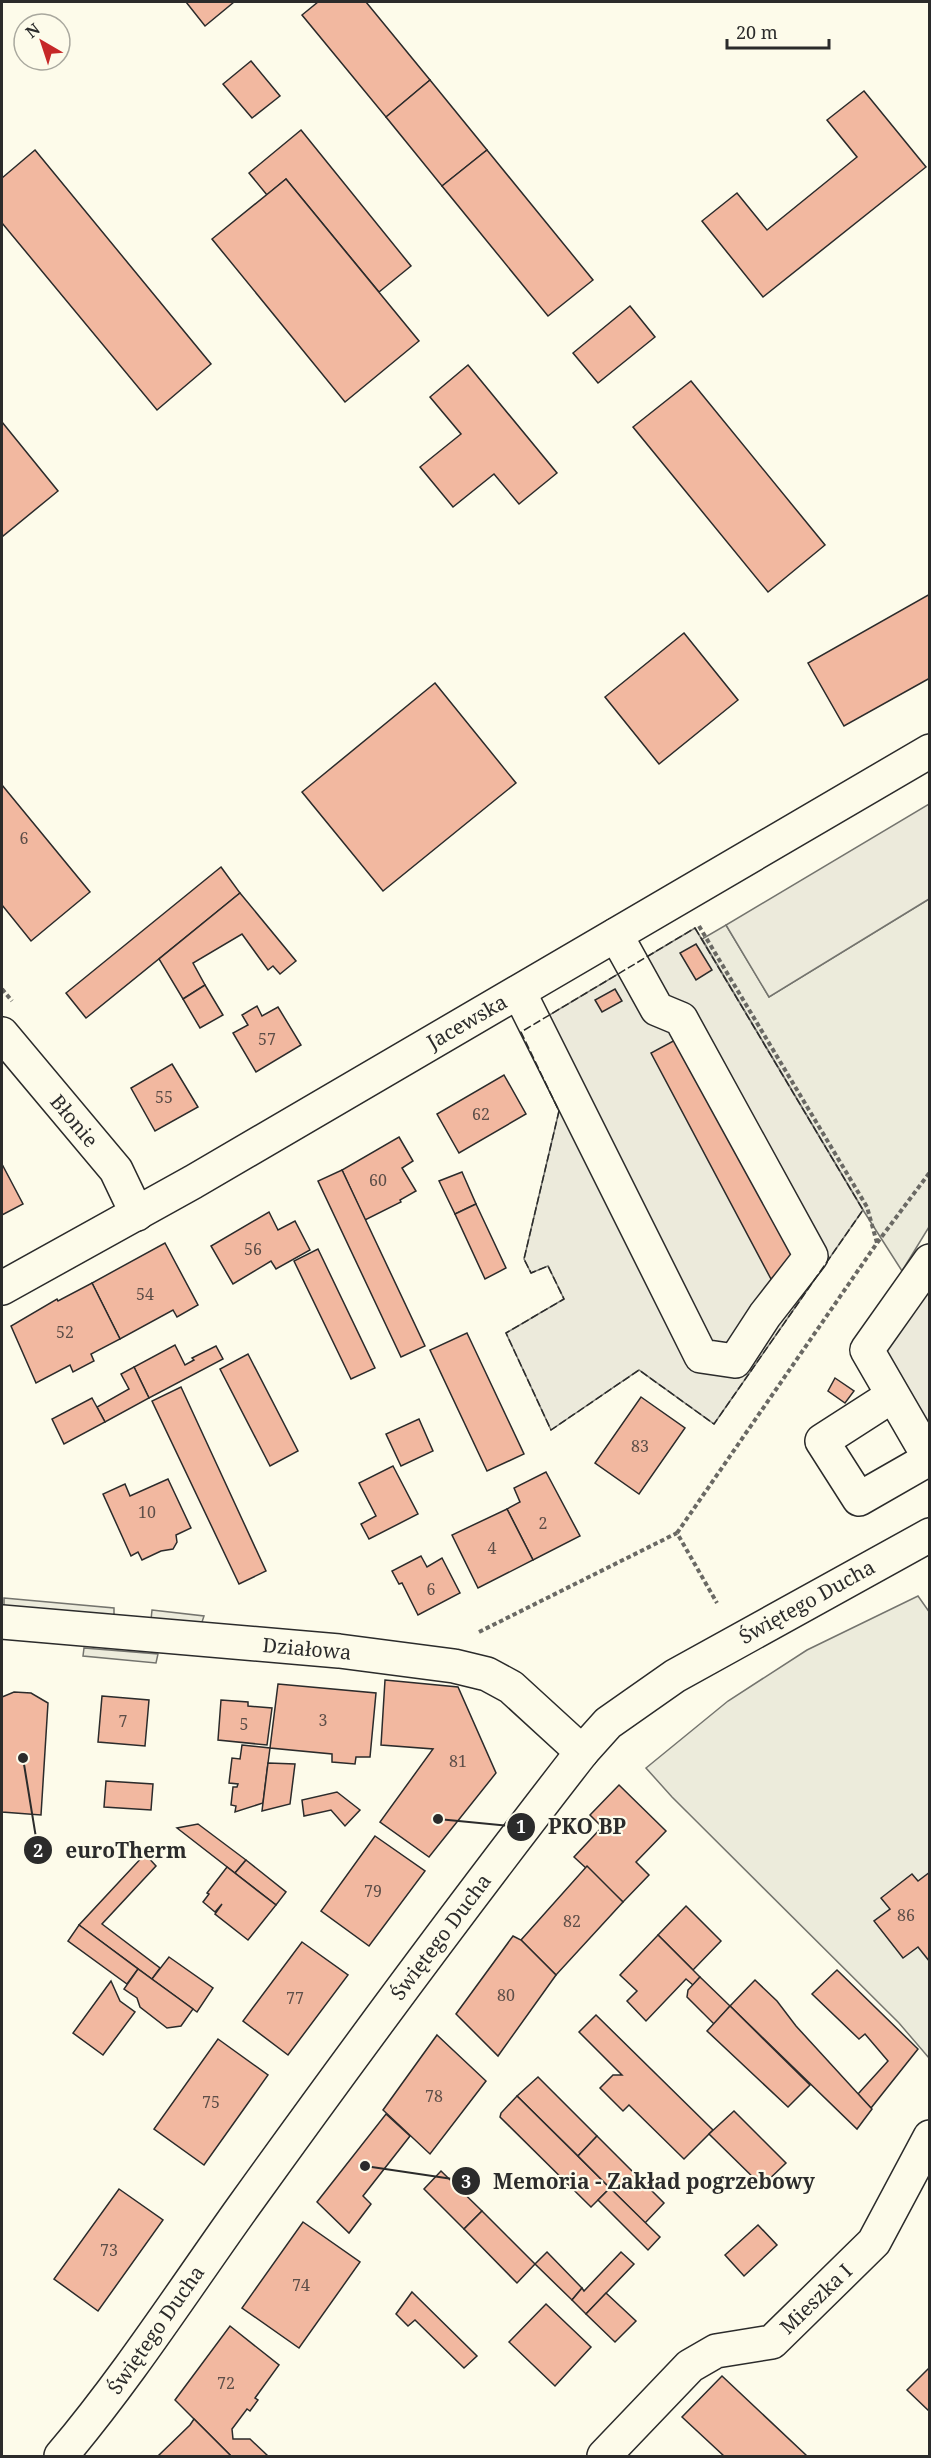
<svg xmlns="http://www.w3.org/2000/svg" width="931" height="2458" font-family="'Noto Serif',serif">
	<rect width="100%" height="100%" fill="#fdfbea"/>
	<g fill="#ecebdb" stroke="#74746e" stroke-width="1.5">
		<polygon points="929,899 929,1227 902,1271 863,1210 702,939 726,925 769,997"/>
		<polygon points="918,1596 930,1613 929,2058 899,2023 672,1797 646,1768 728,1701 807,1650"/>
		<polygon points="4,1598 114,1608 114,1617 4,1607"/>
		<polygon points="152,1610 204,1616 201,1625 151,1620"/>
		<polygon points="84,1648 158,1654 156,1663 83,1656"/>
	</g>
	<g fill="#eceadb" stroke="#74746e" stroke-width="1.5">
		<polygon points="929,804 929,899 769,997 726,925"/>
		<polygon points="695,928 863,1210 714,1424 639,1370 551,1430 506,1333 564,1299 548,1266 531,1273 524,1259 559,1111 521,1032"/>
		<polygon points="929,1284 929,1439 880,1351"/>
	</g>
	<g fill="#f2b8a0" stroke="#2b2b2b" stroke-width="1.5">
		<polygon points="186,2 234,2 205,26"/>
		<polygon points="318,2 366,2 430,80 386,117 302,15"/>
		<polygon points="251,61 280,96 252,118 223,84"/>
		<polygon points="430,80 487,150 442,186 386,117"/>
		<polygon points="864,91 926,167 763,297 702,221 737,193 767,230 857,157 827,120"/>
		<polygon points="301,130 411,266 379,292 286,179 267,195 249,173"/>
		<polygon points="35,150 211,364 157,410 2,223 2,178"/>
		<polygon points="487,150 593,280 548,316 442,186"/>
		<polygon points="286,179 419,341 345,402 212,239"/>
		<polygon points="630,306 655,337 598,383 573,353"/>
		<polygon points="468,365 557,473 519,504 494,474 453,507 420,467 461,434 430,397"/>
		<polygon points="691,381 825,545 768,592 633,427"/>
		<polygon points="2,422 58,491 3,536 2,534"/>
		<polygon points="930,594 930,678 844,726 808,663"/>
		<polygon points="684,633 738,700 659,764 605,697"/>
		<polygon points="435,683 516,783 383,891 302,792"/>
		<polygon points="2,785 90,892 31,941 2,905"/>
		<polygon points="221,867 240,893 86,1018 66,993"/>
		<polygon points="240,893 296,961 280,974 273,966 268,970 242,934 193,963 205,985 183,999 159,959"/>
		<polygon points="696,944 712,970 696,980 680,953"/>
		<polygon points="205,985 223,1015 200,1028 183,999"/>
		<polygon points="615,989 622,1001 602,1012 595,1000"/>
		<polygon points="257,1006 262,1016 278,1007 301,1045 256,1072 233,1033 248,1025 242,1015"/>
		<polygon points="677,1039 797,1265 771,1279 651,1053"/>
		<polygon points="172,1064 198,1107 155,1131 131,1088"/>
		<polygon points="504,1075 526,1114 459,1153 437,1114"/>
		<polygon points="399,1137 413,1161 402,1168 416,1191 400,1200 401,1202 365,1220 342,1170"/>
		<polygon points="3,1166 23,1204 2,1215 2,1167"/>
		<polygon points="342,1170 425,1346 401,1357 318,1181"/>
		<polygon points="462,1172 476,1204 455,1214 439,1181"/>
		<polygon points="476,1204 506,1268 485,1279 455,1214"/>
		<polygon points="269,1212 278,1230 295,1221 310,1250 276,1269 271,1261 233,1284 211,1246"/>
		<polygon points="165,1243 198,1305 177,1317 173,1310 120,1339 92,1283"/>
		<polygon points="318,1249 375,1368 351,1379 294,1261"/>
		<polygon points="92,1283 120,1339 91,1354 94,1361 73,1372 70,1365 36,1383 11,1326 57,1299 58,1301"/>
		<polygon points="467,1333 524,1454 487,1471 430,1350"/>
		<polygon points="175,1345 185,1365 194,1360 192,1358 216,1346 223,1359 149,1398 134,1367"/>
		<polygon points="248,1354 298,1451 270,1466 220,1369"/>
		<polygon points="134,1367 149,1398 105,1422 97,1407 129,1389 121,1374"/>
		<polygon points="835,1378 854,1391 845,1403 828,1391"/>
		<polygon points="181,1387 266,1571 239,1584 152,1401"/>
		<polygon points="641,1397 685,1428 639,1494 595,1463"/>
		<polygon points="92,1398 105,1422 64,1444 52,1419"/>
		<polygon points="419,1419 433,1451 401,1466 386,1434"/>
		<polygon points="393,1466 418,1514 369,1539 361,1524 376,1516 359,1483"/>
		<polygon points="546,1472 580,1536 533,1560 507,1509 520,1502 514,1488"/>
		<polygon points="168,1479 191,1528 176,1535 177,1542 173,1549 161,1551 142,1560 138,1552 131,1556 103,1494 125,1484 130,1496"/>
		<polygon points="507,1509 533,1560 478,1588 452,1535"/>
		<polygon points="421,1556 427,1567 442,1558 460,1593 418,1615 402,1583 399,1584 392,1571"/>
		<polygon points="385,1680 458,1687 496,1773 429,1857 380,1822 433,1749 381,1745"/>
		<polygon points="278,1684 376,1693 370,1757 356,1757 355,1764 332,1762 332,1754 270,1748"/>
		<polygon points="14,1692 31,1693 48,1703 41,1815 2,1812 2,1697"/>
		<polygon points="102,1696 149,1700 145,1746 98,1742"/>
		<polygon points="221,1700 248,1702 248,1706 272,1708 267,1745 218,1740"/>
		<polygon points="242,1745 270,1748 268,1763 263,1803 235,1812 236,1806 231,1805 233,1787 237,1787 238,1784 229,1783 232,1758 240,1759"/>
		<polygon points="268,1763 295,1764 290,1804 262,1811"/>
		<polygon points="106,1781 153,1784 151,1810 104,1807"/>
		<polygon points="619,1785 666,1831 636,1862 649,1875 623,1902 574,1857 602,1827 590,1815"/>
		<polygon points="337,1792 360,1810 345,1826 331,1810 304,1816 302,1800"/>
		<polygon points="198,1824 246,1860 235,1873 177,1828"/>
		<polygon points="375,1836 425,1871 369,1946 321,1911"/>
		<polygon points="145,1854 156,1866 102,1924 160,1968 152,1979 79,1925"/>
		<polygon points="246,1860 286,1892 276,1905 235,1873"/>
		<polygon points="587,1866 623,1902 556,1975 521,1940"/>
		<polygon points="227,1867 276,1905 248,1940 215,1914 222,1904 215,1912 203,1902 209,1894 207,1893"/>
		<polygon points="930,1872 930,1962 918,1947 903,1958 874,1921 890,1909 881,1898 912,1874 918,1881"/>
		<polygon points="686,1906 721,1941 693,1970 658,1935"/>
		<polygon points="79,1925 138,1969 127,1984 68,1941"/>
		<polygon points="658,1935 700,1977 693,1985 686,1979 646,2021 627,2001 637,1991 620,1975"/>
		<polygon points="513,1936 521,1940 556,1975 498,2056 456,2014"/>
		<polygon points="302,1942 348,1975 288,2055 243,2021"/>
		<polygon points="169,1957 213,1988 197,2012 152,1979"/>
		<polygon points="138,1969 193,2009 181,2026 167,2028 140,2007 137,1998 124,1989"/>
		<polygon points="837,1970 918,2049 871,2108 858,2094 888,2061 865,2034 859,2039 812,1994"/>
		<polygon points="700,1977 730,2006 714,2024 687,1997 688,1990"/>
		<polygon points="755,1980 777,2001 796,2026 872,2109 857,2129 730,2006"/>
		<polygon points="111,1981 120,2001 135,2012 103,2055 73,2033"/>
		<polygon points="730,2006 810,2085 788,2107 707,2031"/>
		<polygon points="596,2015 713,2130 684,2159 629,2105 623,2111 600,2088 613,2075 622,2075 579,2032"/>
		<polygon points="437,2035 486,2081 430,2154 383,2110"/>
		<polygon points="218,2039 268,2075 204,2165 154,2129"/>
		<polygon points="538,2077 597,2136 578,2156 517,2096"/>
		<polygon points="517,2096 610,2188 591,2207 500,2117 501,2113"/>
		<polygon points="734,2111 786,2163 762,2186 709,2134"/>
		<polygon points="386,2114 410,2136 363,2196 371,2204 349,2233 317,2202"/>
		<polygon points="597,2136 664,2203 645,2223 578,2156"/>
		<polygon points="441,2171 482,2211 464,2229 424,2189"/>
		<polygon points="610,2188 660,2237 648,2250 598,2200"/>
		<polygon points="119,2189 163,2220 98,2311 54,2279"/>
		<polygon points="482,2211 535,2264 517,2283 464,2229"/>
		<polygon points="303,2222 360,2262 299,2348 242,2308"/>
		<polygon points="758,2225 777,2245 744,2276 725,2255"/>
		<polygon points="547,2252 582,2288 572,2300 535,2264"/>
		<polygon points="621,2252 634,2264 586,2314 572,2300 582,2288 584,2291"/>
		<polygon points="412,2292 477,2356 464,2368 415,2320 408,2326 396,2314"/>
		<polygon points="606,2293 636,2321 615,2342 586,2314"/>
		<polygon points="546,2304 591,2347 555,2386 509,2342"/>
		<polygon points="230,2326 279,2365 255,2398 258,2400 250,2411 247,2409 232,2429 233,2439 250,2439 268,2456 231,2456 175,2400"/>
		<polygon points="930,2367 930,2412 907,2390"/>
		<polygon points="722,2376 807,2456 724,2456 682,2417"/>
		<polygon points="194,2419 231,2456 158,2456 190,2425"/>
	</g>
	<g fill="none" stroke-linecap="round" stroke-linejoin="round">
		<g stroke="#2b2b2b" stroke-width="36">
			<g id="minor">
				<polyline points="519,992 701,1356 735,1361 765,1315 811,1256 681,1019 657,1009 616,935"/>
				<polyline points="2,1034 116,1170 137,1214"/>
				<polyline points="930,1261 867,1350 930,1459"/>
				<polyline points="2,1288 193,1182 930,751"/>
				<polyline points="892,1396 822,1441 859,1499 929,1459"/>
				<path d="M61,2456C127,2378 183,2291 243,2207C353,2054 466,1901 582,1752"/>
				<polyline points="604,2456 690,2366 716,2351 772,2342 874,2242 930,2137"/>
			</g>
		</g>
		<g stroke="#2b2b2b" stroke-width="36">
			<polyline id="major" points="2,1622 339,1651 454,1666 487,1674 511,1687 582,1752 608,1723 675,1676 930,1535"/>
		</g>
		<g stroke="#6a6964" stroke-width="4" stroke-dasharray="4.5 3" stroke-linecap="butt">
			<polyline points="699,926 867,1207 877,1243"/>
			<polyline points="2,989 12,1001"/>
			<polyline points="677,1533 877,1243 930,1172"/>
			<polyline points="479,1632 677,1533 717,1603"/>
		</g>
		<use href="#minor" stroke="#fdfbea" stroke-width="33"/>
		<use href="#major" stroke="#fdfbea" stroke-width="33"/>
		<polygon stroke="#2b2b2b" stroke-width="1.5" stroke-dasharray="8 3" stroke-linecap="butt" points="695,928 863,1210 714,1424 639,1370 551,1430 506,1333 564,1299 548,1266 531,1273 524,1259 559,1111 521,1032"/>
	</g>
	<g text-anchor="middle" stroke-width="4.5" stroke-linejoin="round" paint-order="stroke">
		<g font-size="16" fill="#5d4e48">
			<text x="24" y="844">6</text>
			<text x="267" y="1045">57</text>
			<text x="164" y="1103">55</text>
			<text x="481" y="1120">62</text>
			<text x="378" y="1186">60</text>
			<text x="253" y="1255">56</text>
			<text x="145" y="1300">54</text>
			<text x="65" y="1338">52</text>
			<text x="640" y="1452">83</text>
			<text x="147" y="1518">10</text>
			<text x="543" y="1529">2</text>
			<text x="492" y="1554">4</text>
			<text x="431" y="1595">6</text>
			<text x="323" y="1726">3</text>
			<text x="123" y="1727">7</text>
			<text x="244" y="1730">5</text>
			<text x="458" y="1767">81</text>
			<text x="373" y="1897">79</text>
			<text x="906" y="1921">86</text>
			<text x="572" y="1927">82</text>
			<text x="506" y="2001">80</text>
			<text x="295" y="2004">77</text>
			<text x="434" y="2102">78</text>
			<text x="211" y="2108">75</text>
			<text x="109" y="2256">73</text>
			<text x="301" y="2291">74</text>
			<text x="226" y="2389">72</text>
		</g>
		<g font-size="20" fill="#2b2b2b" stroke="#fdfbea">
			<text transform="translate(467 1022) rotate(-30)" y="7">Jacewska</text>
			<text transform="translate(74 1121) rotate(50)" y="7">Błonie</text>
			<text transform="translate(807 1602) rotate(-29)" y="7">Świętego Ducha</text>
			<text transform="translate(307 1649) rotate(5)" y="7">Działowa</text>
			<text transform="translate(441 1937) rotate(-53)" y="7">Świętego Ducha</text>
			<text transform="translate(816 2299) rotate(-44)" y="7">Mieszka I</text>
			<text transform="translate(156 2330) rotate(-55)" y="7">Świętego Ducha</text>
		</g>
	</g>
	<path fill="none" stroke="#2b2b2b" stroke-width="2" d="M438 1819L521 1827M23 1758L38 1850M365 2166L466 2181"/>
	<g fill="#2b2b2b" stroke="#fdfbea" stroke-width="2">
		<circle cx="438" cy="1819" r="6"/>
		<circle cx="23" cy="1758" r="6"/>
		<circle cx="365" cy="2166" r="6"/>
		<circle cx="521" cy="1827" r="15"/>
		<circle cx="38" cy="1850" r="15"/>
		<circle cx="466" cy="2181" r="15"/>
	</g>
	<g font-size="18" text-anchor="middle" font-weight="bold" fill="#fff">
		<text x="521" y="1833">1</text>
		<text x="38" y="1857">2</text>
		<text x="466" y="2188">3</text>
	</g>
	<g font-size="21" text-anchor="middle" font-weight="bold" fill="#2b2b2b" stroke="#fdfbea" stroke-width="4.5" stroke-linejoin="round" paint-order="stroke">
		<text x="587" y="1834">PKO BP</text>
		<text x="126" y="1858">euroTherm</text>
		<text x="654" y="2189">Memoria - Zakład pogrzebowy</text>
	</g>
	<rect width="931" height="2458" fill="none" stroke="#2b2b2b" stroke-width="6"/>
	<g transform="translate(42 42) rotate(321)"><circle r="28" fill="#fdfbea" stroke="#a9a89e" stroke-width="1.5"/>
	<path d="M0-4.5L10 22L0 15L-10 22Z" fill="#c62828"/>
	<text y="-9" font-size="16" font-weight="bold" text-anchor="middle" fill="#2b2b2b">N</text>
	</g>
	<path d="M727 39v9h102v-9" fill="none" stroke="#2b2b2b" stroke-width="3"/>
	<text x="736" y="39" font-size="18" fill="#2b2b2b" stroke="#fdfbea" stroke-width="4.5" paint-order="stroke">20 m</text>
</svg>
